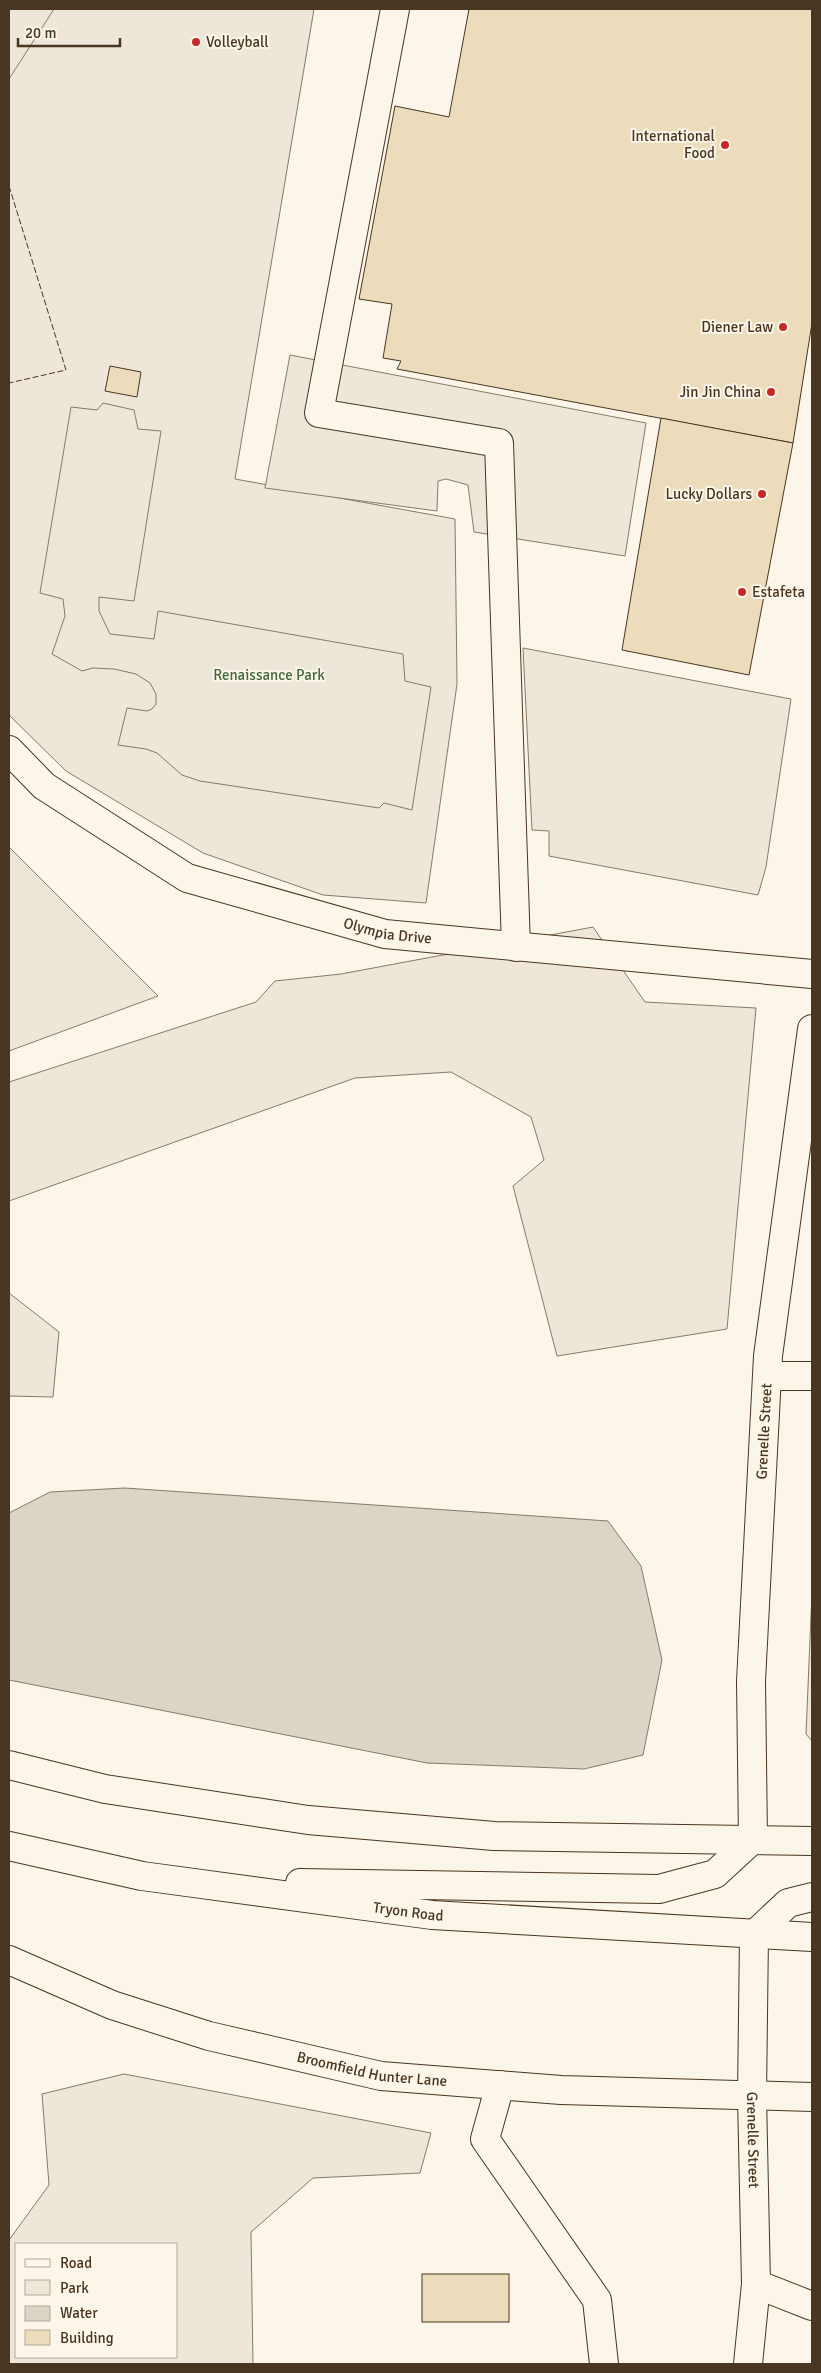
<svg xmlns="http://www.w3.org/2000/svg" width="821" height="2373" font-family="Signika,sans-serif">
	<rect width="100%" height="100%" fill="#fbf6e9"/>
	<g fill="#ede6d9" stroke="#887966" fill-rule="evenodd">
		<polygon points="9,9 314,9 235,479 455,519 457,684 426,903 323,895 203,853 66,771 9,715"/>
		<polygon points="9,847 158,996 9,1051"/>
		<polygon points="593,927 645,1002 756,1008 727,1329 557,1356 513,1186 544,1160 531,1117 451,1072 355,1078 9,1201 9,1082 256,1002 275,981 341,974"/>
		<polygon points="9,1293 59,1332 53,1397 9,1396"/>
		<polygon points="812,1592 812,1741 806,1734"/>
		<path d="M124,2074L431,2133L420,2173L313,2178L251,2232L253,2364H9V2240L49,2185L42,2094ZM16,2244H176V2357H16Z"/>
	</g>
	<g fill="#ede7d9" stroke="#887966">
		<polygon points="9,9 54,9 9,79"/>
		<polygon points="290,355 646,423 625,556 474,532 468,485 446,479 438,481 437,511 265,488"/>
		<polygon points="103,403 134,410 138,429 161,431 134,601 99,597 99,611 110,634 154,639 158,611 403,654 405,681 431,687 412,810 384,803 379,808 200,781 182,775 157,753 146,749 118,745 127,708 147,711 152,709 156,704 156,694 150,683 136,674 114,669 93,668 82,671 52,654 65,616 63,599 40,593 71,407 97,410"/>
		<polygon points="523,648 791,699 766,867 758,895 549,856 549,831 532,830"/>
	</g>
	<polygon fill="#dcd4c6" stroke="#887966" points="125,1488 608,1521 641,1566 662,1660 643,1755 584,1769 427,1763 9,1680 9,1513 50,1492"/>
	<g fill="#ecdcbc" stroke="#4a3520">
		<polygon points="469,9 812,9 812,323 793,443 397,369 401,361 383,358 392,304 359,299 395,106 449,117"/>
		<polygon points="110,366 141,372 137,397 105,391"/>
		<polygon points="661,418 793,443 749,675 622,650"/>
		<rect x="422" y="2274" width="87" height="48"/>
	</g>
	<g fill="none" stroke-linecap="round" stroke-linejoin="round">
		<g stroke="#4a3520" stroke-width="30">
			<g id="minor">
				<polyline points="395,9 319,413 499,443 516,947"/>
				<path id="s1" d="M9,750L44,786L187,878L385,934L812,974"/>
				<polyline points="768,1376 812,1376"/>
				<path id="s2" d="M753,1839L751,1681L768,1356L812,1029"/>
				<path id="s3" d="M754,1935L752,2096L756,2284L812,2306"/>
				<path id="s4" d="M9,1960L112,2005L209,2036L381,2076L561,2090L812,2097"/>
				<polyline points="500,2085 485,2139 597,2300 604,2364"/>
				<polyline points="748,2364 756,2284"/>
			</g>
		</g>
		<g stroke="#4a3520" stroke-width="30">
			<g id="major">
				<polyline points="9,1765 105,1789 308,1820 494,1836 812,1841"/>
				<path id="s5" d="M9,1846L142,1876L432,1915L812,1937"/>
				<polyline points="300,1883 659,1889 715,1874 753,1839"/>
				<polyline points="754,1935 788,1903 812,1897"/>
			</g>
		</g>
		<use href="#minor" stroke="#fbf6e9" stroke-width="28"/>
		<use href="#major" stroke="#fbf6e9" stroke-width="28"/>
		<polyline stroke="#4a3520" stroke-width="1" stroke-dasharray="6 2.5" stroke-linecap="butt" points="9,186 66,370 9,383"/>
	</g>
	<g fill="#c62828" stroke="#fbf6e9" stroke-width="2">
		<circle cx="196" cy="42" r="5"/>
		<circle cx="725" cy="145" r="5"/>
		<circle cx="783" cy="327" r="5"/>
		<circle cx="771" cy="392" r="5"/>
		<circle cx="762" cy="494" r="5"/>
		<circle cx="742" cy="592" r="5"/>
	</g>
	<g text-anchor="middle" stroke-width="4" stroke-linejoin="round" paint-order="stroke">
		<g font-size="15" fill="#4a3520" stroke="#fbf6e9" text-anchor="end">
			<text x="206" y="47" text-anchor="start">Volleyball</text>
			<text x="715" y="141">International<tspan x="715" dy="17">Food</tspan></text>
			<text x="773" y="332">Diener Law</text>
			<text x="761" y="397">Jin Jin China</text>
			<text x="752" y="499">Lucky Dollars</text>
			<text x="752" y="597" text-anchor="start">Estafeta</text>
		</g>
		<g font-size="15" fill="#436837" stroke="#fbf6e9">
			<text x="269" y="680">Renaissance Park</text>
		</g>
		<g font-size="15" fill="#4a3520" stroke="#fbf6e9">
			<text dy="5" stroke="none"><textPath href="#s1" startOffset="428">Olympia Drive</textPath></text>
			<text dy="5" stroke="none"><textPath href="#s2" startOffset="408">Grenelle Street</textPath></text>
			<text dy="5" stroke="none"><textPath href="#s5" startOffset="405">Tryon Road</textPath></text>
			<text dy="5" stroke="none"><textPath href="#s4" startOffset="381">Broomfield Hunter Lane</textPath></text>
			<text dy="5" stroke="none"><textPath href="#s3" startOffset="205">Grenelle Street</textPath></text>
		</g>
	</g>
	<rect width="821" height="2373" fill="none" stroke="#4a3520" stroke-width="20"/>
	<rect x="15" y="2243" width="162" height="115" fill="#fbf6e9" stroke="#b4a999"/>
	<rect x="25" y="2259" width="25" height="8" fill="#fbf6e9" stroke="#b4a999"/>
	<text x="60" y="2268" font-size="15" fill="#4a3520">Road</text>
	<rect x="25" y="2280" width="25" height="15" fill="#ede6d9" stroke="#b4a999"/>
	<text x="60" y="2293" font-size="15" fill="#4a3520">Park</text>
	<rect x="25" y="2306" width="25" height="15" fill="#dcd4c6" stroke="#b4a999"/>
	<text x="60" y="2318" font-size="15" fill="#4a3520">Water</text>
	<rect x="25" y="2330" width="25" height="15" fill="#ecdcbc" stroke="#b4a999"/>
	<text x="60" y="2343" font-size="15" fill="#4a3520">Building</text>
	<path d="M18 38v8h102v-8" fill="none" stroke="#4a3520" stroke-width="2.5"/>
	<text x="25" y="38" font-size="15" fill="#4a3520" stroke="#fbf6e9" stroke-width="4" paint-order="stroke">20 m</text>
</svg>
